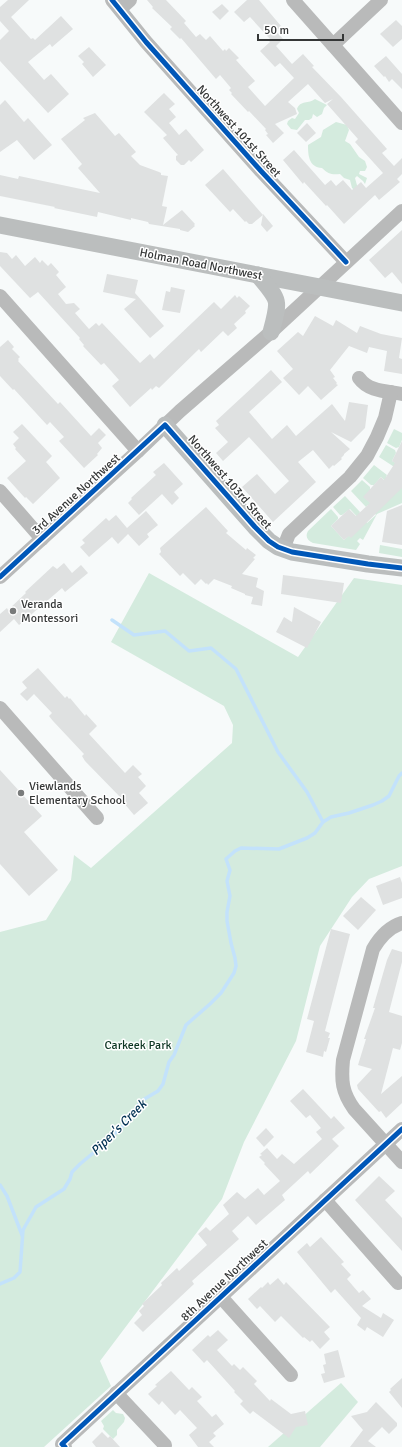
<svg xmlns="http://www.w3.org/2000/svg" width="402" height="1447" font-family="Signika,sans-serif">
	<rect width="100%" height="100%" fill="#f7fafa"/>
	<g fill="#d4ebde">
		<path d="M315,99L327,105L324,108L322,114L317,117L313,114L312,118L309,120H305L297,130L291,129L287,124L288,121L292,118L295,119L299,113L297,109C300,100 309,104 315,99Z"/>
		<path d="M336,122L347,125L349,130L345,141L350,144L359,157L365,161L367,167L365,171H360L359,174L367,178L365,184L363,181L357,176L355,178L358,189L356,191L352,188L350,180L344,178L340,174C332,175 328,174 322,168C309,167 308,156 308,145L321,137L323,130Z"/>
		<polygon points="394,429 402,433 402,440 399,447 396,448 387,443"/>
		<polygon points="386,445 395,450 396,453 392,461 402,466 402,472 379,457"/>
		<path d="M374,465L387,475L386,477L402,488V503L377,514L363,540L360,538L357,541L360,544L356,550L313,543C307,540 305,537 308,531L331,509L338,517V519L331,526L344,540L363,523L350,509L342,515H340L333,507L345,496L360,512L359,514L367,523L376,515L368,505L366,507L351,491L362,480L370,487V490L364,497L378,510L396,491L381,477L374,485H371L363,478Z"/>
		<polygon points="380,545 402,549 402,557 379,553"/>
		<polygon points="149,573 298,657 354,578 402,585 402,866 369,879 352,897 320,946 296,1041 244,1142 222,1199 100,1361 111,1386 44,1447 0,1447 0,932 46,920 71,880 74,855 91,868 232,743 233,725 224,706 111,642"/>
		<polygon points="341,1383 358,1402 320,1447 268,1447"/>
		<polygon points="113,1410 116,1413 123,1414 125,1418 124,1422 117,1430 117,1435 113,1439 103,1429 104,1426 101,1421"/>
	</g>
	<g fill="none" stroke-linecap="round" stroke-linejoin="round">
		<g stroke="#c3e2fb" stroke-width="3.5">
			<polyline points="112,620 134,635 165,631 189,651 211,648 236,669 278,752 307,792 323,822"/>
			<polyline points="0,1185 7,1196 22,1235"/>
			<polyline points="0,1284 14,1278 20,1272 23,1230 36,1207 64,1189 70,1179 72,1172 80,1164 104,1144 128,1121 141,1101 158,1091 163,1084 169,1062 174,1055 186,1025 210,1004 221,993 234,973 236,966 235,958 231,943 227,921 227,912 230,896 227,881 230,870 226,859 235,851 241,848 279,849 307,838 315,833 323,822 331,817 349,813 373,805 382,801 389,796 399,776 402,773"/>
		</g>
	</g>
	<g fill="#dfe1e1">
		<polygon points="8,0 29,0 11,17 31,39 33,38 35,40 61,16 73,29 52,47 50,44 28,62 44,80 51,74 69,94 48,113 0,61 0,40 9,31 0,21 0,7"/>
		<polygon points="147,0 166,0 186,21 184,23 196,37 200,34 206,40 210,36 223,51 225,49 226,51 229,48 239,58 236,60 255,81 248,87 265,106 294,78 280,63 275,67 260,51 270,42 268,40 270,39 250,17 244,22 234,12 247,0 259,0 281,26 276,31 283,39 276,46 292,64 303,54 314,66 312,67 341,97 387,149 382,153 394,166 402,158 402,174 397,179 400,182 379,200 375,195 344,224 327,205 326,206 304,182 303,184 283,160 294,150 325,185 331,180 336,186 343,180 352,190 361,182 366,188 383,173 355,142 358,139 327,104 333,99 325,103 308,84 288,102 295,108 297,114 275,124 284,133 273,143 266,135 268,134 265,130 266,129 249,111 248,112 231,94 232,93 229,90 231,88 220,75 216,79 181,38 180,39 170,29 172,27 152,8 153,7"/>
		<polygon points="222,4 229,11 220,20 212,12"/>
		<polygon points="396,20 402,26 402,39 393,47 380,34"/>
		<polygon points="89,47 106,65 93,77 82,64 84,62 78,56"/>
		<polygon points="386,56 402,74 402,89 392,79 389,82 385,76 384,77 374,66"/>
		<polygon points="164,93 175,104 169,109 176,117 169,123 179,135 186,129 204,150 191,162 189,160 184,165 181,165 176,160 176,156 178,155 163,138 167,135 144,112"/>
		<polygon points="5,100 24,122 28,118 52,145 34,160 17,140 0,152 0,105"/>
		<polygon points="95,113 115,136 119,133 136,152 131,156 140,165 159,172 161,173 161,175 168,176 162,206 167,207 163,225 182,210 195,224 194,225 195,226 188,232 180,230 180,229 149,224 148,222 131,218 131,220 98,212 97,217 54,208 55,207 0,196 0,175 18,179 19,176 100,193 78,168 82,164 61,139 85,120 83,118"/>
		<polygon points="307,123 316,133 306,142 297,133"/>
		<polygon points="223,169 263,215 252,224 249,224 246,221 245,222 233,209 230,212 205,185"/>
		<polygon points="263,214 273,226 267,232 261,225"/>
		<polygon points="402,230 402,284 392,272 385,278 369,260"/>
		<polygon points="0,252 7,253 12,259 16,255 25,266 35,257 40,263 42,260 48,266 51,263 59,272 56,275 66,287 58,294 66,304 74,303 80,309 75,313 89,329 96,323 99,326 102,323 140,363 150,354 154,359 214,302 221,309 235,295 237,298 239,296 250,306 245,311 246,313 234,324 237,328 228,336 223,331 201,352 199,349 159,388 156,386 152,390 151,388 130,407 112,386 119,380 104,363 101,365 83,346 84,345 79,339 80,338 38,292 30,298 0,266"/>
		<polygon points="107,274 138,280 135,293 164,326 150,338 124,309 136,299 103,292"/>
		<polygon points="171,287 185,290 180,313 162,310 166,291 170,292"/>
		<polygon points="315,316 333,326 336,320 357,333 360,326 381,334 402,338 399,358 402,359 402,374 384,371 387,351 369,347 367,353 349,346 330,370 335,377 333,378 337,383 336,384 338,385 321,400 308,386 299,395 283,378 293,369 277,351 298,332 303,336"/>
		<polygon points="8,340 14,347 12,349 20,357 18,359 19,360 18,361 58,404 60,402 91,436 99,428 106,435 98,443 102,448 97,454 98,455 84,468 59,441 64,437 50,422 47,425 14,389 13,390 0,376 0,347"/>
		<polygon points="271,370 282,382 249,412 272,439 287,425 296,436 332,404 345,421 349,402 368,405 365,428 351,442 331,432 350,449 344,454 344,455 341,458 342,459 334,466 333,465 329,469 313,450 298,462 316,482 273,522 242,487 257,474 275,494 289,481 249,437 223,461 216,453 228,442 215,428 219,425 216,421"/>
		<polygon points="22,424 52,456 46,462 60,478 33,504 26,497 25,498 7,478 26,461 15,449 16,448 13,444 19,438 13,432"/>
		<polygon points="402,441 402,488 351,538 349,536 344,540 331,526 349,509 356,516 370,503 363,497 381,477 384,480 395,463 392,461"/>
		<polygon points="164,463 183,484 174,492 179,498 172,505 162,494 139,515 128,503 132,499 131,498 156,475 153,472"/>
		<polygon points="402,505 402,545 382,542 387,511"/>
		<polygon points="206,507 228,531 226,533 246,550 247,548 256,555 253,558 255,559 242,574 258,578 256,587 264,591 262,606 251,604 253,597 245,595 245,594 231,588 232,586 214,579 208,585 207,583 206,584 201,579 195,585 183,573 180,576 159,554 161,552 160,548"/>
		<polygon points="146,511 158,525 147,534 149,537 139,546 128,534 118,544 112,537 89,557 80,547 85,543 82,540 106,518 109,521 116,515 127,528"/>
		<polygon points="64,563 72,573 81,565 88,573 65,592 62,588 19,625 14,619 0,632 0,614 7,608 8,610 26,593 25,592 53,566 57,569"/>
		<polygon points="283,575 344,583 341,603 281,594"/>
		<polygon points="294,607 321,622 307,648 276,632 284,617 292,622"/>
		<polygon points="38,668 65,698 67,696 69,699 70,698 85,716 86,714 97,726 89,734 125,773 133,765 142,774 138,777 146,786 139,793 148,803 134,815 123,802 124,801 85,761 82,756 84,754 53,721 49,716 52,713 34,694 27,701 20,694 27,688 22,682"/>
		<polygon points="0,770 42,816 24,832 58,870 29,896 0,864"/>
		<polygon points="400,877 402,883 402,898 383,905 376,886"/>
		<polygon points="361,897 376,910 358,930 343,916"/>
		<polygon points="331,929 350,934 325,1031 330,1033 328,1038 330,1038 326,1052 324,1051 323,1057 306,1052 314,1021 307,1019"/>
		<polygon points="392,949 402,952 402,962 389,1012 402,1016 402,1043 400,1050 393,1048 381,1094 402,1076 402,1103 386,1118 381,1111 379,1112 358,1089 357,1085 372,1069 358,1065 366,1039 364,1039 375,1008 373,1008 387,960"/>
		<polygon points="303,1089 331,1119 334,1116 345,1128 332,1139 339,1146 310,1174 308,1171 282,1195 285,1200 264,1218 256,1225 248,1216 232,1231 239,1239 192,1281 194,1284 143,1332 134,1323 142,1315 139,1311 144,1306 142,1304 162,1285 161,1283 177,1268 179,1271 207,1245 198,1234 206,1227 210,1231 229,1214 223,1205 237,1192 245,1199 258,1188 264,1195 280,1181 264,1164 265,1163 259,1157 262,1155 260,1154 267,1148 277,1159 282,1154 294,1164 322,1139 316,1132 321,1128 310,1115 306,1118 290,1101"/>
		<polygon points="266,1128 274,1137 264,1147 256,1138"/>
		<polygon points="379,1176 395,1191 385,1200 402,1218 402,1251 355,1200"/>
		<polygon points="321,1237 344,1262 341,1264 351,1275 347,1279 359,1293 363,1290 371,1299 362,1306 381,1318 383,1313 394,1320 383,1337 367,1327 365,1331 357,1325 361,1318 335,1289 331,1293 297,1252 307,1243 310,1247"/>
		<polygon points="278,1278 284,1285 286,1282 330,1327 324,1332 330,1339 320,1349 312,1340 310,1342 304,1337 303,1338 281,1316 275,1322 260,1306 257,1309 248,1299 261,1287 262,1288 268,1282 270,1285"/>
		<polygon points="218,1330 228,1340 217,1350 232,1366 234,1364 240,1370 243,1367 257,1381 254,1384 270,1401 271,1399 291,1414 305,1411 308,1425 296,1427 289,1438 253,1411 250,1414 240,1404 243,1401 234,1392 235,1391 207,1360 204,1363 192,1350 208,1335 210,1337"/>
		<polygon points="338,1350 345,1377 324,1383 321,1374 325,1373 323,1365 326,1364 324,1354"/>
		<polygon points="171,1371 189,1390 192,1387 202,1397 197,1401 212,1417 216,1414 224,1424 213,1433 216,1436 209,1442 214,1447 198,1447 189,1435 197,1428 180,1410 175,1415 162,1401 159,1405 148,1394 157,1386 155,1385"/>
		<polygon points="402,1378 402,1408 389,1392 391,1390 390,1389"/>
		<polygon points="376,1402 397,1423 397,1426 389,1434 382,1427 368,1441 376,1447 350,1447 363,1430 351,1416 367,1412"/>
		<polygon points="102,1432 108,1438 110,1436 120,1447 96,1447 92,1442"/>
	</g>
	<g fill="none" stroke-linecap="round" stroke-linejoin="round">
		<g stroke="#b9baba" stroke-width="14">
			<polyline points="112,0 146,42 261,171 346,262"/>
			<polyline points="293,0 402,123"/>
			<polyline points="120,9 130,0"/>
			<polyline points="333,45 381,0"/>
			<polyline points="0,296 138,451"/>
			<path d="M359,378C369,392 387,391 402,394"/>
			<polyline points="0,491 42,539"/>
			<polyline points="283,549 289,534 350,477 367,456 377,437 385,418 391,392"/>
			<polyline points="0,577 138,451 180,411 271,332 402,211"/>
			<polyline points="0,708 97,818"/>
			<path d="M402,923C389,927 380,937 373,949L343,1060C341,1081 342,1092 354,1109L402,1162"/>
			<polyline points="325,1200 398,1283"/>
			<polyline points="221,1297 291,1375"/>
			<polyline points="116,1393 165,1445"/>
			<polyline points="65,1447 62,1444 402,1129"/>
		</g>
		<g stroke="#bbbebe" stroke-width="17">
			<polyline points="0,225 402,303"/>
			<path d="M258,275C280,301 280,299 271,332"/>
			<polyline points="165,425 255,527 269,541 278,547 292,552 368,564 402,568"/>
		</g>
		<g stroke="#fff" stroke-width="8">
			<g id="cycleway">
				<polyline points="112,0 146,42 261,171 346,262"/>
				<polyline points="0,577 165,425 255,527 269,541 278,547 292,552 368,564 402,568"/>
				<polyline points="65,1447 62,1444 402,1129"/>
			</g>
		</g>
		<use href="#cycleway" stroke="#0057b8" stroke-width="5"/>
	</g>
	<g fill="#797b7b" stroke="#fff" stroke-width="1.5">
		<circle cx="13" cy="611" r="4"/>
		<circle cx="21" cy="793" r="4"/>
	</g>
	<g text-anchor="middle" stroke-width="3" stroke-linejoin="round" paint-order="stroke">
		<g font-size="12" fill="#353737" stroke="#fff">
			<text transform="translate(239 131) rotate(48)" y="4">Northwest 101st Street</text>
			<text transform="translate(201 264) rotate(11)" y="4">Holman Road Northwest</text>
			<text transform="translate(230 482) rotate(49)" y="4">Northwest 103rd Street</text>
			<text transform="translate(76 494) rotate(-42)" y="4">3rd Avenue Northwest</text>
			<text transform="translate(224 1280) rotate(-43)" y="4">8th Avenue Northwest</text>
		</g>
		<g font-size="12" fill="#353737" stroke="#fff" text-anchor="start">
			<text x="21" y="608">Veranda<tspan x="21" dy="14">Montessori</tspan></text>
			<text x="29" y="790">Viewlands<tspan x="29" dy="14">Elementary School</tspan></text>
		</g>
		<g font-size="12" fill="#0d3623" stroke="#fff">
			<text x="138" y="1049">Carkeek Park</text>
		</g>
		<g font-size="13" font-style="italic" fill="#003052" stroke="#fff">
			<text transform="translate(118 1127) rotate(-45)" y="5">Piper's Creek</text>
		</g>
	</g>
	<path d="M258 34v6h85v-6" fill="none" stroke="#353737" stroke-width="2"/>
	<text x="264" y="34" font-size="12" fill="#353737" stroke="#ffffff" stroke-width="3" paint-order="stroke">50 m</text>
</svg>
